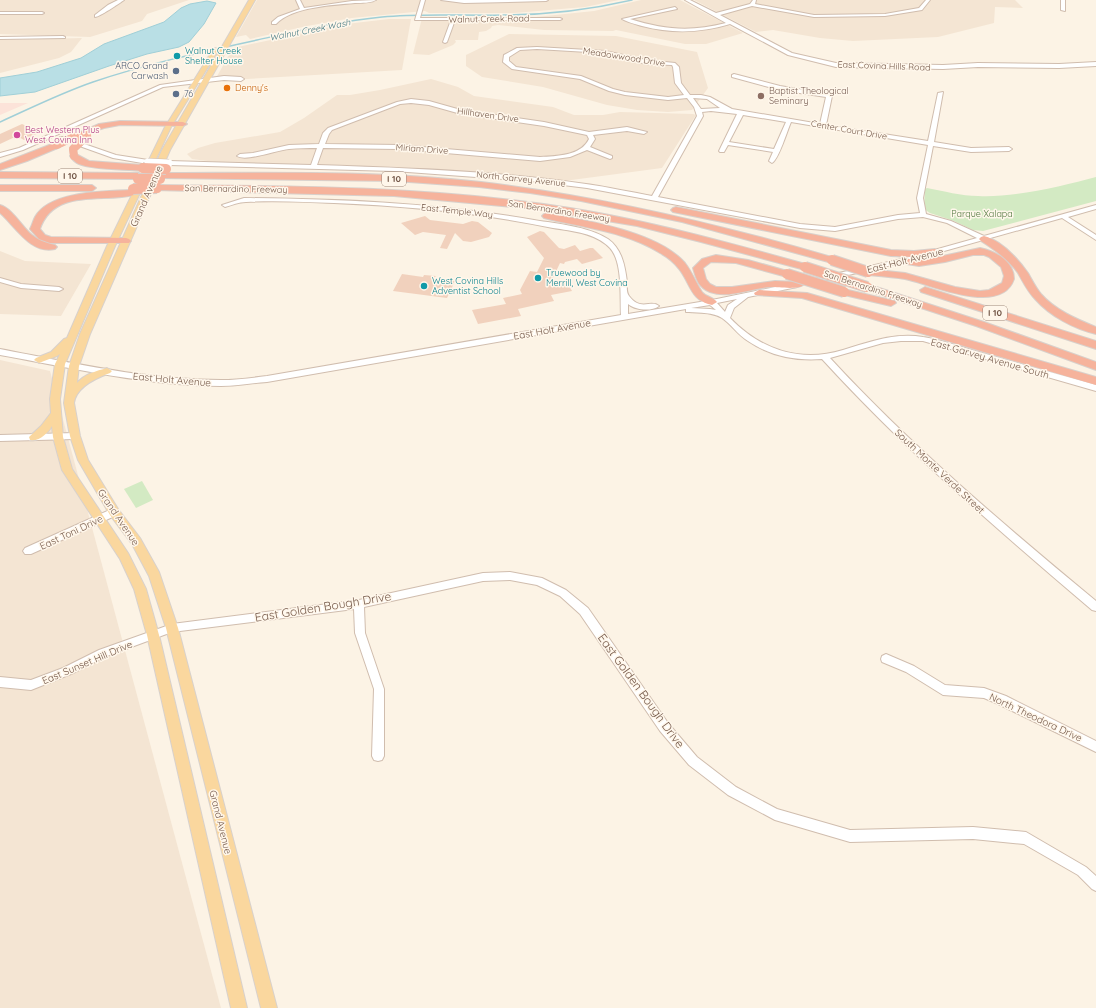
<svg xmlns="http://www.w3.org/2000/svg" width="1096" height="1008" font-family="Quicksand,sans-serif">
	<rect width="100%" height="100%" fill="#fcf3e5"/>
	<g fill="#f4e5d3">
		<polygon points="0,0 189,0 147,14 142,21 90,37 0,34"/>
		<polygon points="257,0 619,0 585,7 514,13 429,13 425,11 414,12 352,18 307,26 250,39 246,35 236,37"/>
		<polygon points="641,0 680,0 743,33 706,44 685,44 616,30 613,31 544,30 498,25 492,26 491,28 486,31 479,32 478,40 455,40 456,42 453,45 429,55 413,54 422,18 526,18 594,11"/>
		<polygon points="694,0 1015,0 1023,8 995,7 994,23 938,37 853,41 820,38 773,30 756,32"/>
		<polygon points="389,19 411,19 402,70 247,79 216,78 233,48 346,24"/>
		<polygon points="509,34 616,36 697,52 708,88 692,110 668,112 637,110 607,105 543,87 482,77 466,66 466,55"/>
		<polygon points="82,38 71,52 59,58 0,73 0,40"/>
		<polygon points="431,79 458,87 474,96 553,107 574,115 603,115 620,112 693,114 696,115 662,168 564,181 425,169 338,165 223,163 192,159 187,154 198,148 215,143 280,132 304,118 337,95 350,95 380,90"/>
		<polygon points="0,251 25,261 91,264 61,316 0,314"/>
		<polygon points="0,360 50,371 221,1008 0,1008"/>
	</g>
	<polygon fill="#fce3d9" points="0,103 28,103 0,115"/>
	<g fill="#d3eac3">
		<path d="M1096,177V201L983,231L973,230L954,221L930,213L924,209L925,189L927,188C943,191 962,196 978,196C1013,198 1063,186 1096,177Z"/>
		<polygon points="142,481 153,500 136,508 124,489"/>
	</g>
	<polygon fill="#b9dfe5" stroke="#a0cfd7" points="207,1 216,3 204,24 189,42 179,47 147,54 109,66 35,92 0,96 0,78 37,72 81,58 104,44 164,22 181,8 190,4"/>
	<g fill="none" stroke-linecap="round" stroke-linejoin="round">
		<path stroke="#a0cfd7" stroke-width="1.5" d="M0,122C31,108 61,93 93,82C146,64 202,52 257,40C298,31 340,21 382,17C422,13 463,16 503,15C547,15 589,10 632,0"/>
	</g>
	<g fill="#f1d1bd">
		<polygon points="22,124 40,132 24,140 17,136 0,144 0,134"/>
		<polygon points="425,216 430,220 463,224 472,221 478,222 492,233 489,237 471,242 463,241 455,233 447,249 440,248 446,235 423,232 415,235 401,223"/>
		<polygon points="540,231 544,232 559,248 564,249 575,245 580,251 590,248 593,248 603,258 582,264 577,259 565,262 564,264 560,263 551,282 563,280 564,281 566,281 572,291 551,295 554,301 518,309 521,316 478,324 472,310 506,304 503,298 522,294 520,290 530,271 537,272 544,258 527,237"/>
		<polygon points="402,274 423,277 424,275 436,276 434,278 455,281 447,298 393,291"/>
	</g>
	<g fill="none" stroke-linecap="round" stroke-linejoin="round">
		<g stroke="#d0bdae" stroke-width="2">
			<g id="minor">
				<path d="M118,0H124C120,3 99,17 95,17V15L108,5Z"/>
				<path d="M296,0H300L304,8L352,1L376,0C371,3 362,3 355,3C332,5 292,7 276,24H272V22L278,17L300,9Z"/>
				<polygon points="421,0 425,0 420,18 560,18 562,19 560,20 455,20 447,42 445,43 443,42 451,20 415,20"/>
				<polygon points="441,0 548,0 546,1 464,3"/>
				<path d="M685,0H690L716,13L750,4L753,0H756L755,4L814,15L885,14L919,8L926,0H930L922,10L885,16L814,17L752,6L720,15L792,53L836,63L943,65L978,63L1059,64L1096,62V66L1059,68L978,67L943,69L836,67L788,55L730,24C700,33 673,34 642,26C635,24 627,22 622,19L675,7L677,9L630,19C665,30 691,32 726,23Z"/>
				<polygon points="1061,0 1065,0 1065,11 1061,10"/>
				<polygon points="0,12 42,12 44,13 42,14 0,14"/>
				<polygon points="63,36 65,37 65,38 0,39 0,37"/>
				<path d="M537,47L605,51L646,60L675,63L679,67L681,83L690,95H701L710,97L732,109L820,124L826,97L780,90L732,77V75L734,74L780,86L829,94L832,96L826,125L928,141L938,93L943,92L934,142L971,148L1009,147L1012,149L1009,151L971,152L933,146L923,198L926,214L951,221L984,236L1096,205V209L1068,217L1096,235V240L1062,218L905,262L809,284H807V280L902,259L977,238L947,223L923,217L898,219L835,231L800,228L587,188L531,181L394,171L169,165L166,163L169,161L311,165L317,148C308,148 298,148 289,149C277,150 246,162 237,156L240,154L253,153L289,145L319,144L323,133L328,128L397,102L411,99L429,101L461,110L544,122L589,132L627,127L647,132L644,134L627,131L593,135L595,139L590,147L612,156V158L610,159L587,150L570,157L540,161L399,149L323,148L317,165C406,168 497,171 586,184C608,187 630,192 652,196L697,116L694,107L687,98L668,100L625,95L609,91L580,79L512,69L503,62L504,55L517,48ZM537,49L605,53L646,64L672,65L673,67L675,83L684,95L668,97L625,92L613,89L581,76L516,67L509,61V57L520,50ZM693,98L707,99L720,108L701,109ZM411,103L429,105L461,114L544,126L587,135L589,139C581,156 557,156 540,157L399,145L325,144L329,134L332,130L400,104ZM711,111L737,114L719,151L720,152H724L728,145L773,152L769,161L772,163C779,159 787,131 791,122L928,145L917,198L920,213L898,215L835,227L800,224L658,197L703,116L702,112ZM743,115L786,122L774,149L729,142Z"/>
				<polygon points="224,76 241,77 244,79 241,81 224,80 163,87 23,150 0,157 0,153 19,148 160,85"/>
				<polygon points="60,137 64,137 116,155 148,160 151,162 148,164 113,158 60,139"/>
				<path d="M244,198C342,199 438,203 534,220C558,224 587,226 608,239C622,249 625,266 627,282C627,287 626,292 629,296C641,312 651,299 659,306C651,312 635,310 628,304V314L712,300L795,283H797V287L748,297L734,308L730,318C761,350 800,363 843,350C869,342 896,332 923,337C942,340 961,347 979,352C1018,363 1057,374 1096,385V391L923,341H901L883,343L830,358C912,447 1003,524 1096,601V611L1092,610C998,530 905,450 822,359C796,361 770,356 748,341C738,335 731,324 722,318C713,312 700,313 689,312H686V309L267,382C252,383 236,386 221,386C147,386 73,368 0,355V349C73,363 147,380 221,380C236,380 252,378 267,376L621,315C620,297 623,262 610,248C596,233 572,231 553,228C481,213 407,206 334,203C305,202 275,200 246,202C239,202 232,205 225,207L222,205ZM737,299L728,305L725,312L717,303ZM710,305L716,310L710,309L691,308Z"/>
				<polygon points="0,278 21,284 59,287 63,289 59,291 21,288 0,282"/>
				<polygon points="75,433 79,436 75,439 0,441 0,435"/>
				<polygon points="114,508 117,509 119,512 117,515 31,554 25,554 23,551 25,548"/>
				<polygon points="510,572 542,578 566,590 588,608 668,723 697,757 736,787 777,809 850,830 973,827 1026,832 1086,867 1096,876 1096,891 1092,889 1078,875 1024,844 973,839 850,842 775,820 728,795 689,765 660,731 580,614 560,596 537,585 510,580 483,581 364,607 365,633 384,689 384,756 382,760 378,761 374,760 372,756 374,689 355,633 354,609 172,632 107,656 71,674 31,690 0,687 0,677 31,680 63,668 99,650 172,624 359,600 483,573"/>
				<polygon points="886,654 914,666 945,685 984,688 1006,696 1096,741 1096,752 998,704 984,698 943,695 906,672 882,662 881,659 882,656"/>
			</g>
		</g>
		<g stroke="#d8d1cc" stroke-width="2">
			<g id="major">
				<path d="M249,0H255L170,150L90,334L79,366L77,383C85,374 96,371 107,368L112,371L110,373C96,378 76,387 74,403L80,436L88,460L118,509L140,538L159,572L178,628L277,1008H261L166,628L149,576L132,544L110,515L78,460L70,436L64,403L69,366L80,334L162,150Z"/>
				<path d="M214,48L219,49L171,127L115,246L65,364L60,399L63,437L72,469L128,553L146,589L159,635L247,1008H231L147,635L134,589L120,559L62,470L53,437L52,426C48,433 39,442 30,440L29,437L41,426L51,413L50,399L55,364L60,354L57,356L39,363L34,360L36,358L51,352L64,339L67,338L107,246L165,127Z"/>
			</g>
		</g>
		<g stroke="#d8d1cc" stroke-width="2">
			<g id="highway">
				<polygon points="120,121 183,122 187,124 183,126 120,125 104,128 78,137 74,135 99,124"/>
				<polygon points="57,142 60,143 61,145 60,147 27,161 0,170 0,164"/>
				<path d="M74,153L89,161L143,165L147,168L143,171C126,169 94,170 79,164C76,163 72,159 70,156Z"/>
				<polygon points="0,172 139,173 143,176 139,179 0,178"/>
				<path d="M162,173C268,173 375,170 481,182C601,196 719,224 835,258L837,260L832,263L682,222L581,201L530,193L479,187L395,181L159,178L158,176L159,174Z"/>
				<polygon points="0,185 92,185 96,188 92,191 0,191"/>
				<path d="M157,185C295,186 434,186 570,208C651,221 730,243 809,265L810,267L805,270L701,242L637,226L535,209L394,196L154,190L153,188L154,186Z"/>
				<path d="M131,190L136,193L134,195C103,203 54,188 40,229L45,235L51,237L126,238L129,239L131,241L129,243H50L39,239L30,229C32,225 33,221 35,217C49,191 105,191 131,190Z"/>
				<path d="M0,205C13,209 22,227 32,235C39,241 47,243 55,245L57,247L55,249C31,255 15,226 0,213Z"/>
				<path d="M676,207L891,250L914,251L935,249L940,252C932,260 902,256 891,256L673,212L671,210L673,208Z"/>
				<path d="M547,213C587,221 657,231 685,263C692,272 696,283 702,292C706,297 713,297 717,302L712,305C690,300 691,284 679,269C674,262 667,257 660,253C625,231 583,228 544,218L542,216L544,214Z"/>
				<path d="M984,236C1002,241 1018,259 1028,273C1032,280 1036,288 1041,294C1055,310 1076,319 1096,327V334C1074,329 1050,316 1035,299C1028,292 1023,282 1018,273C1008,259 995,250 981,241L979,239L981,237Z"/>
				<path d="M980,248C995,251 1014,261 1014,279C1001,317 930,284 905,279C893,277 880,276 868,275L863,272L868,269L905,273L955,287L980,291L989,290L1002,283L1004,276L1001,267L989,257L984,255H973L945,262L919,266L900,263L898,261L903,258L916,260H924Z"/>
				<path d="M716,255L748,260L791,272L792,274L787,277L736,263L711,262L703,268L706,279L710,284L716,287H732L775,281L798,282L803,285C799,290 778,287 771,287C751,288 729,299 710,292C699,288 696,279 693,268L702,259Z"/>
				<polygon points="867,284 984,322 1096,362 1096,370 976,326 863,289 862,287"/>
				<polygon points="925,287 1096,341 1096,349 921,292 920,290"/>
				<polygon points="844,289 895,301 896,303 891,306 840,294 839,292"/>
				<polygon points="759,290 807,293 1096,377 1096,385 802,298 755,295 754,293"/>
			</g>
		</g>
		<use href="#minor" fill="#fff" fill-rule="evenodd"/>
		<use href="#major" fill="#fad79e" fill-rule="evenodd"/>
		<use href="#highway" fill="#f6b39c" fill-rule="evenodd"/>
		<g stroke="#d0bdae" stroke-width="8" stroke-linecap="butt">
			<polyline id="minor-bridge" points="148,162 169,163"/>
		</g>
		<g stroke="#d8d1cc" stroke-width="8" stroke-linecap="butt">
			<g id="highway-bridge-far1">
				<polyline points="57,145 78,135"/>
				<polyline points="74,156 73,149 87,136"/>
			</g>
		</g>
		<g stroke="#d8d1cc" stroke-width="12" stroke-linecap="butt">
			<g id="highway-bridge">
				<polyline points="143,168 166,169"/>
				<polyline points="138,179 160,179"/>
				<polyline points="133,189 157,188"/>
				<polyline points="832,260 868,272"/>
				<polyline points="805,267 867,287"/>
				<polyline points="787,274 844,292"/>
			</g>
		</g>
		<use href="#minor-bridge" stroke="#fff" stroke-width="7"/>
		<use href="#highway-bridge-far1" stroke="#f6b39c" stroke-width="8"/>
		<use href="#highway-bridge" stroke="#f6b39c" stroke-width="10"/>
	</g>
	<g fill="#0f9aa8" stroke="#fff7eb" stroke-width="1.5">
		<circle cx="177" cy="56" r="4"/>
		<circle cx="538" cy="278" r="4"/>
		<circle cx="424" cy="286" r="4"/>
	</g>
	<g fill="#5c6f8a" stroke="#fff7eb" stroke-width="1.5">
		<circle cx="176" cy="71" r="4"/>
		<circle cx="176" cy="94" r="4"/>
	</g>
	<circle fill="#e8710a" stroke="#fff7eb" stroke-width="1.5" cx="227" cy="88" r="4"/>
	<circle fill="#8d6e63" stroke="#fff7eb" stroke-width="1.5" cx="761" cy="96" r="4"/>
	<circle fill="#d1479c" stroke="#fff7eb" stroke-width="1.5" cx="17" cy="135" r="4"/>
	<g text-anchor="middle" stroke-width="3" stroke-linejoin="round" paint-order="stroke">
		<g font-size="9" fill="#75594a" stroke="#fff7eb">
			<text transform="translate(489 19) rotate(-1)" y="3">Walnut Creek Road</text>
			<text transform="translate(624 57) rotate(9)" y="3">Meadowwood Drive</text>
			<text transform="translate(884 66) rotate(2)" y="3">East Covina Hills Road</text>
			<text transform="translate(488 115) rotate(8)" y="3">Hillhaven Drive</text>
			<text transform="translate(849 130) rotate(10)" y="3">Center Court Drive</text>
			<text transform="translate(422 149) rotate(4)" y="3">Miriam Drive</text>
			<text transform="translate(521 179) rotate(6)" y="3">North Garvey Avenue</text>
			<text transform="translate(236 189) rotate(1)" y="3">San Bernardino Freeway</text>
			<text transform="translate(457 211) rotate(6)" y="3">East Temple Way</text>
			<text transform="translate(559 211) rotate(9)" y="3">San Bernardino Freeway</text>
			<text transform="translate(873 289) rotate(18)" y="3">San Bernardino Freeway</text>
		</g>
		<g font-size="9" font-style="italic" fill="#417781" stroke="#fff7eb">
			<text transform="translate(310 30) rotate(-11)" y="3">Walnut Creek Wash</text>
		</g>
		<g font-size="9" fill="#0d838f" stroke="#fff7eb" text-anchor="start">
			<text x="185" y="54">Walnut Creek<tspan x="185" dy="10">Shelter House</tspan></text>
			<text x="546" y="276">Truewood by<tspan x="546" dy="10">Merrill, West Covina</tspan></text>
			<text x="432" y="284">West Covina Hills<tspan x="432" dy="10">Adventist School</tspan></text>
		</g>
		<g font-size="9" fill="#4e5e75" stroke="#fff7eb" text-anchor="end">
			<text x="168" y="69">ARCO Grand<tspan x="168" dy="10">Carwash</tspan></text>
			<text x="184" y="97" text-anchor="start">76</text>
		</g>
		<g font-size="9" fill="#c56008" stroke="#fff7eb" text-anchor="start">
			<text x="235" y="91">Denny's</text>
		</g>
		<g font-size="9" fill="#785e54" stroke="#fff7eb" text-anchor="start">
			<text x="769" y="94">Baptist Theological<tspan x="769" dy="10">Seminary</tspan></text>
		</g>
		<g font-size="9" fill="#b23c85" stroke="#fff7eb" text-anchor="start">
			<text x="25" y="133">Best Western Plus<tspan x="25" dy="10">West Covina Inn</tspan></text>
		</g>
		<g fill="#fff7eb" stroke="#9e887a" stroke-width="1">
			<rect x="58" y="169" width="24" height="14" rx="3"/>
			<rect x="382" y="172" width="24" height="14" rx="3"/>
			<rect x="983" y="306" width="24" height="14" rx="3"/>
		</g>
		<g font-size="9" font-weight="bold" fill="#75594a">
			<text x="70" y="179">I 10</text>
			<text x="394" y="182">I 10</text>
			<text x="995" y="316">I 10</text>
		</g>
		<g font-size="9" fill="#547a42" stroke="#fff7eb">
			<text x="982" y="217">Parque Xalapa</text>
		</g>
		<g font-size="10" fill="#75594a" stroke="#fff7eb">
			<text transform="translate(146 196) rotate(-66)" y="4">Grand Avenue</text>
			<text transform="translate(905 260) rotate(-14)" y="4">East Holt Avenue</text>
			<text transform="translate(552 329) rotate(-10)" y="4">East Holt Avenue</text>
			<text transform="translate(990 358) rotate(16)" y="4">East Garvey Avenue South</text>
			<text transform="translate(172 379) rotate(5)" y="4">East Holt Avenue</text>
			<text transform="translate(940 471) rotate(43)" y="4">South Monte Verde Street</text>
			<text transform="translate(119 517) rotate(56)" y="4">Grand Avenue</text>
			<text transform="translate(71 532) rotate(-25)" y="4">East Toni Drive</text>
			<text transform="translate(87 662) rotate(-23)" y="4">East Sunset Hill Drive</text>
			<text transform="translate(1036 717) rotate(25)" y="4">North Theodora Drive</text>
			<text transform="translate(221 822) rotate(76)" y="4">Grand Avenue</text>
		</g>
		<g font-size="12" fill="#75594a" stroke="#fff7eb">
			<text transform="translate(323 607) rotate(-9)" y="4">East Golden Bough Drive</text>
			<text transform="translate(641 691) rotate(54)" y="4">East Golden Bough Drive</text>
		</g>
	</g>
</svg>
